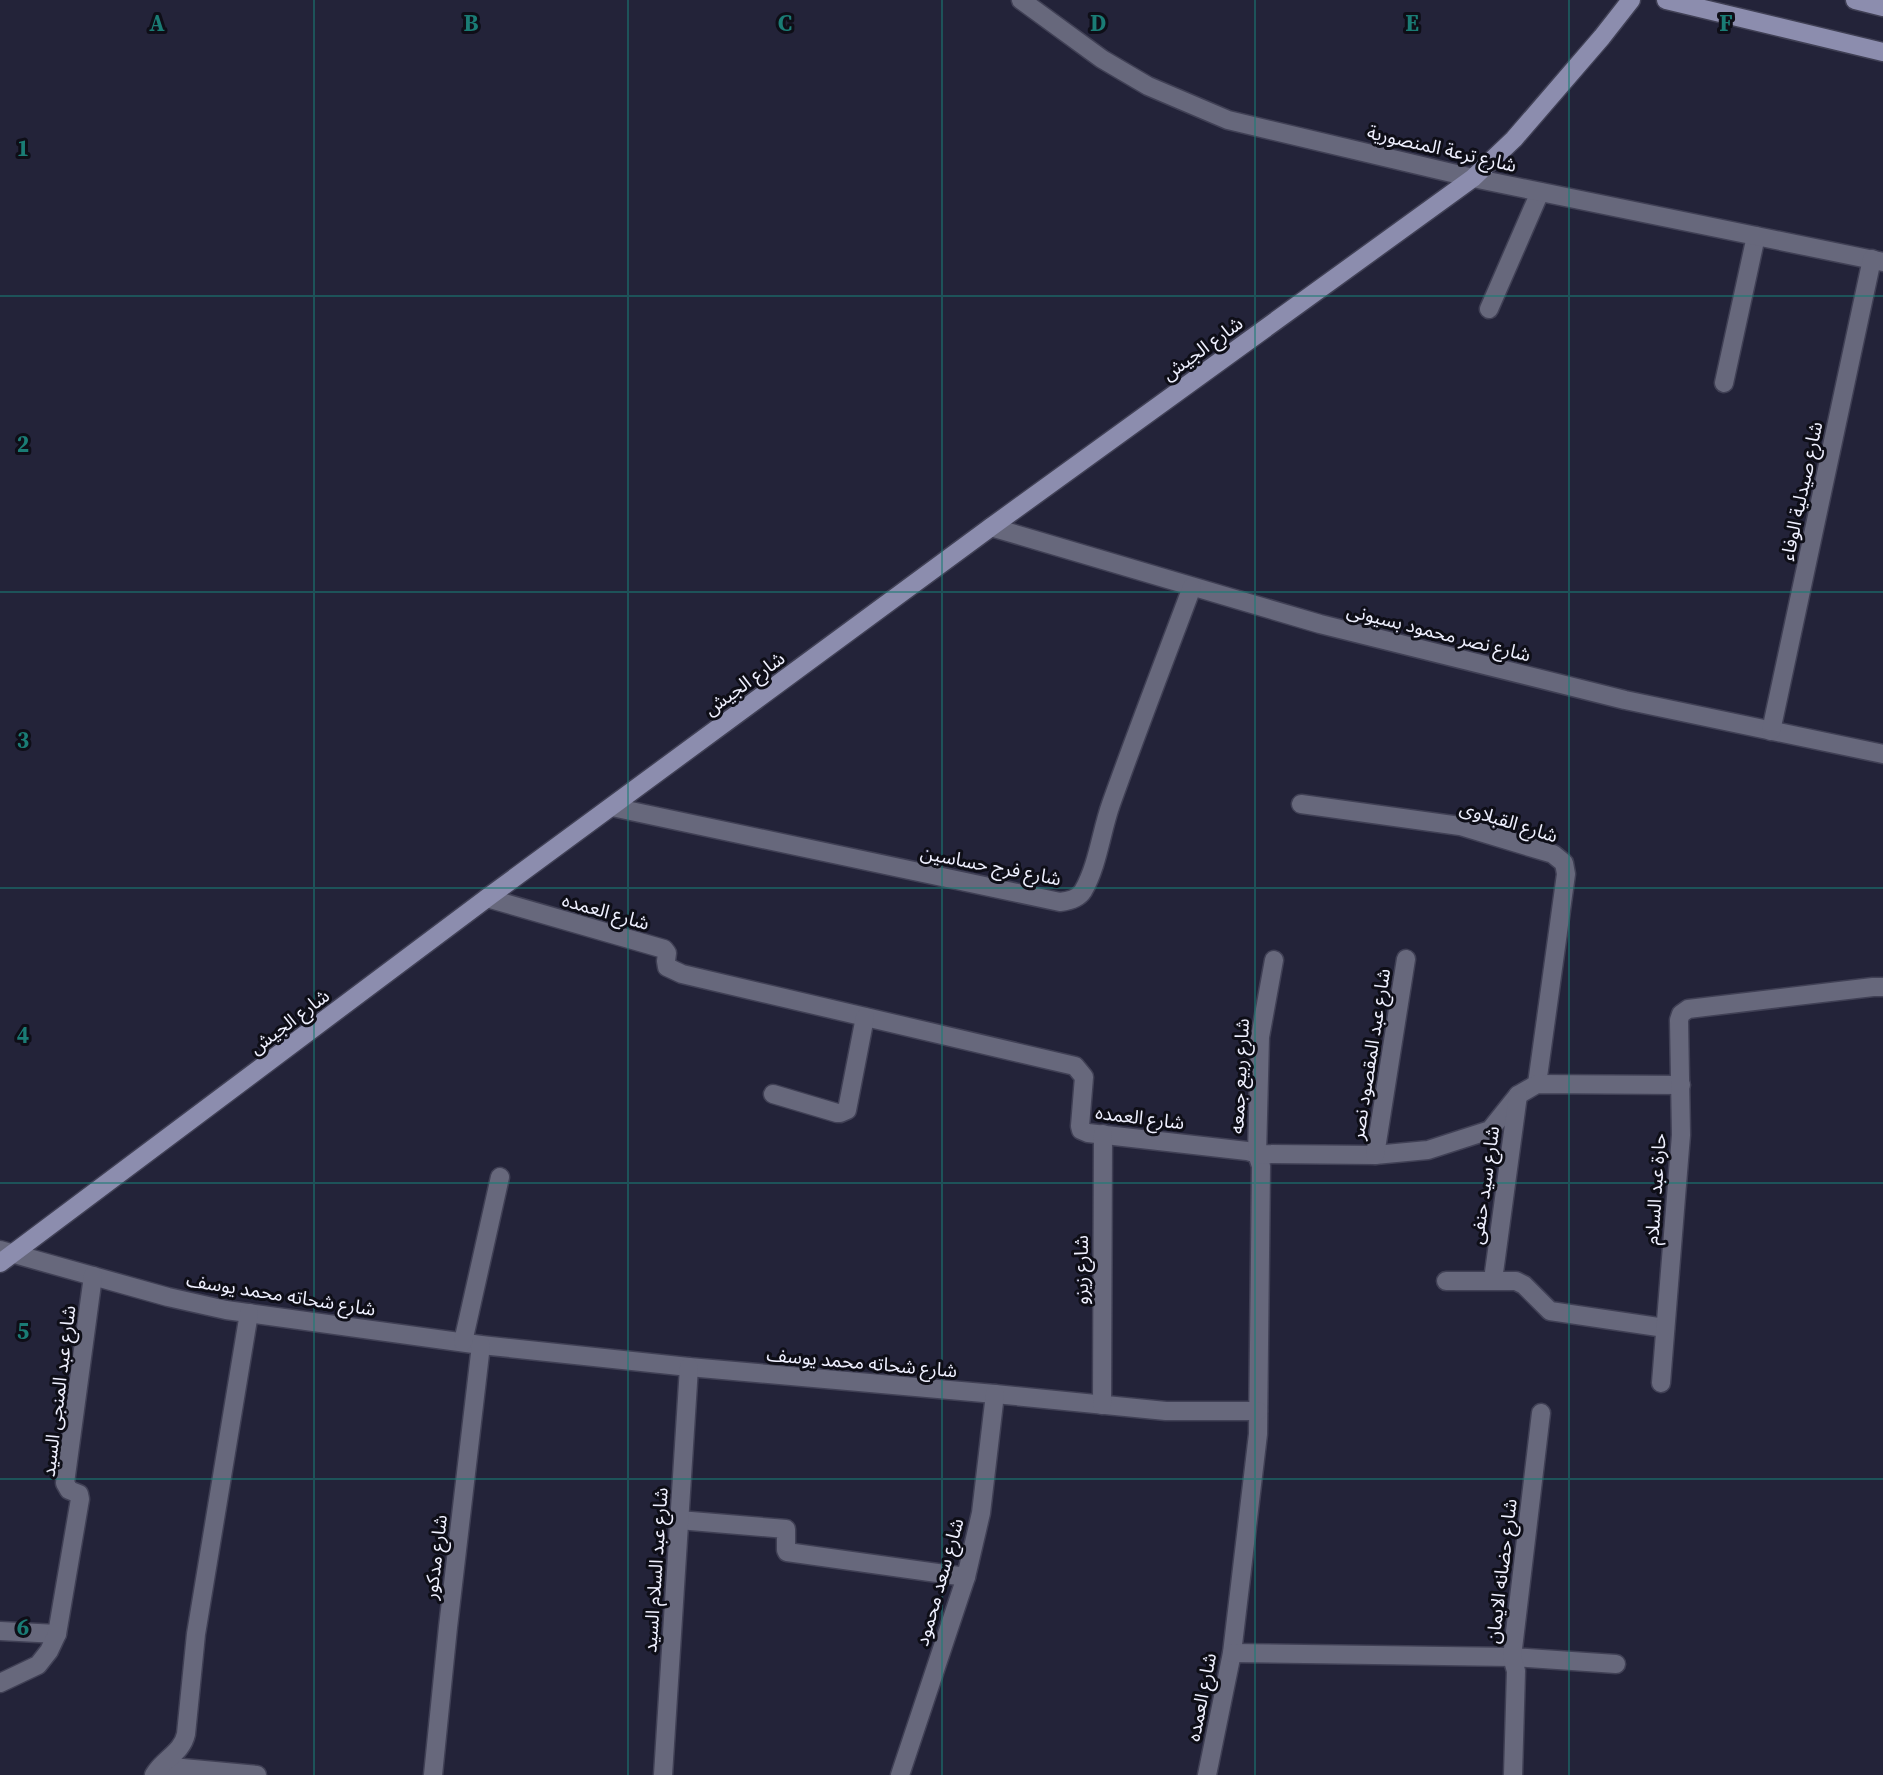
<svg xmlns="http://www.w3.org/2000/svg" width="1883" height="1775" font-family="'Source Serif 4','Noto Sans Arabic',serif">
	<rect width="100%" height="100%" fill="#232339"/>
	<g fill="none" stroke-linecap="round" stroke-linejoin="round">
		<g stroke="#404055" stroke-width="21">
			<g id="lane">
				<polyline points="1489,309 1540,192"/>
				<polyline points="1724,383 1756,236"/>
			</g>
		</g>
		<g stroke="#404055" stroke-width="21">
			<g id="street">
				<polyline points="1021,0 1102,59 1148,86 1228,120 1473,178 1883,262"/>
				<polyline points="991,527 1320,624 1625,700 1883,754"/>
				<polyline points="1771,731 1872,259"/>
				<polyline points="1301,804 1460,826 1553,854 1564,863 1566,874 1537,1084"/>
				<path d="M612,807L1060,902C1069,901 1078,899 1083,891C1098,865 1101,832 1111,804C1137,731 1165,659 1192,587"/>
				<polyline points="487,898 664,949 667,953 666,961 667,967 682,974 1075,1066 1084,1077 1080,1126 1081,1130 1088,1133 1247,1151 1257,1154 1261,1166 1258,1434 1232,1653 1207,1775"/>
				<polyline points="1274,960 1260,1037 1257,1154 1375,1155 1428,1150 1490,1130 1518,1095 1537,1084 1681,1085"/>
				<polyline points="773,1094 837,1113 840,1113 847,1110 865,1017"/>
				<polyline points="1375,1155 1406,959"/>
				<polyline points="0,1250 168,1297 226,1310 481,1345 689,1367 995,1394 1166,1411 1258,1411"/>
				<polyline points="1493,1280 1518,1095"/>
				<polyline points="1446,1281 1516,1281 1524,1285 1550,1311 1665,1328"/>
				<polyline points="463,1342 500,1177"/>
				<polyline points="1661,1383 1681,1135 1679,1020 1681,1014 1688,1009 1873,987 1883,987"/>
				<polyline points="1102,1405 1103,1134"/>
				<polyline points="679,1520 786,1529 786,1550 787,1552 966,1577"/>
				<polyline points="0,1631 57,1634"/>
				<polyline points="1232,1653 1512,1657 1616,1664"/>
				<polyline points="0,1683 38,1665 49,1651 57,1634 80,1499 79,1494 69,1490 65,1483 93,1276"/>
				<polyline points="161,1766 257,1775"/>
				<path d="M154,1775C163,1759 182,1753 186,1734L196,1634L249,1313"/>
				<polyline points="433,1775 448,1627 481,1345"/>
				<polyline points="663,1775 689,1367"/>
				<polyline points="900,1775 966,1577 981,1513 995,1394"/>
				<polyline points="1513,1775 1516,1671 1512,1657 1541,1413"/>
			</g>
		</g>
		<g stroke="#404055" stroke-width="21">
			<g id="secondary">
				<polyline points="1666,0 1883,52"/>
				<polyline points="1855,0 1883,7"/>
				<polyline points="0,1263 487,898 991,527 1473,178 1514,139 1602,37 1631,0"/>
			</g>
		</g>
		<use href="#lane" stroke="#67687c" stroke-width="18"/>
		<use href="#street" stroke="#67687c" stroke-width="18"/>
		<use href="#secondary" stroke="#8c8dae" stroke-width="18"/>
	</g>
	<path fill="none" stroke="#1a7c75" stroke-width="2" stroke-opacity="0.55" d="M314,0V1775M628,0V1775M942,0V1775M1255,0V1775M1569,0V1775M0,296H1883M0,592H1883M0,888H1883M0,1183H1883M0,1479H1883"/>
	<g text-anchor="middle" stroke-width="6" stroke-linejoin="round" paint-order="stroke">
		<g font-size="19" fill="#eff0ff" stroke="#0e0e17">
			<text transform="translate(1442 148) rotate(13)" y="7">شارع ترعة المنصورية</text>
			<text transform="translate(1202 348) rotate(-36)" y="7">شارع الجيش</text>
			<text transform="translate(1801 491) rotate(-78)" y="7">شارع صيدلية الوفاء</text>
			<text transform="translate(1439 632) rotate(14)" y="7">شارع نصر محمود بسيونى</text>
			<text transform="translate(744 683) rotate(-36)" y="7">شارع الجيش</text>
			<text transform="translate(1509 821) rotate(17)" y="7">شارع القبلاوى</text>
			<text transform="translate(991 865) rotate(11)" y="7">شارع فرج حساسين</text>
			<text transform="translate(606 911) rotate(16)" y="7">شارع العمده</text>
			<text transform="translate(289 1021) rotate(-37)" y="7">شارع الجيش</text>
			<text transform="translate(1370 1054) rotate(-81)" y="7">شارع عبد المقصود نصر</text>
			<text transform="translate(1239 1076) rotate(-87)" y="7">شارع ربيع جمعه</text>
			<text transform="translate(1140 1117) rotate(7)" y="7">شارع العمده</text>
			<text transform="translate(1484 1185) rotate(-82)" y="7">شارع سيد حنفى</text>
			<text transform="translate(1655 1189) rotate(-86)" y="7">حارة عبد السلام</text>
			<text transform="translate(1081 1270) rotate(-90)" y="7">شارع زيزو</text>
			<text transform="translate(281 1294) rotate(9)" y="7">شارع شحاته محمد يوسف</text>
			<text transform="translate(862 1362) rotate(5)" y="7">شارع شحاته محمد يوسف</text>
			<text transform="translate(58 1391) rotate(-83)" y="7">شارع عبد المنجى السيد</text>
			<text transform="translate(435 1557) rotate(-83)" y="7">شارع مدكور</text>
			<text transform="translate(655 1570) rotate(-86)" y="7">شارع عبد السلام السيد</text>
			<text transform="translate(1501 1571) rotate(-83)" y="7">شارع حضانه الايمان</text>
			<text transform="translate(939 1582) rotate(-74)" y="7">شارع سعد محمود</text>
			<text transform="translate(1201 1697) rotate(-79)" y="7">شارع العمده</text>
		</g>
	</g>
	<g font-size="23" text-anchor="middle" font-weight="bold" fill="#1a7c75" stroke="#0e0e17" stroke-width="6" stroke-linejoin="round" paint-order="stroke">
		<text x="157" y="31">A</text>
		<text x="471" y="31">B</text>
		<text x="785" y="31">C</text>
		<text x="1098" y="31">D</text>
		<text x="1412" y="31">E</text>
		<text x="1726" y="31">F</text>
		<text x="23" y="156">1</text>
		<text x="23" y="452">2</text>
		<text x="23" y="748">3</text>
		<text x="23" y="1043">4</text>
		<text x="23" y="1339">5</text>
		<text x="23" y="1635">6</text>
	</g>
</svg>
